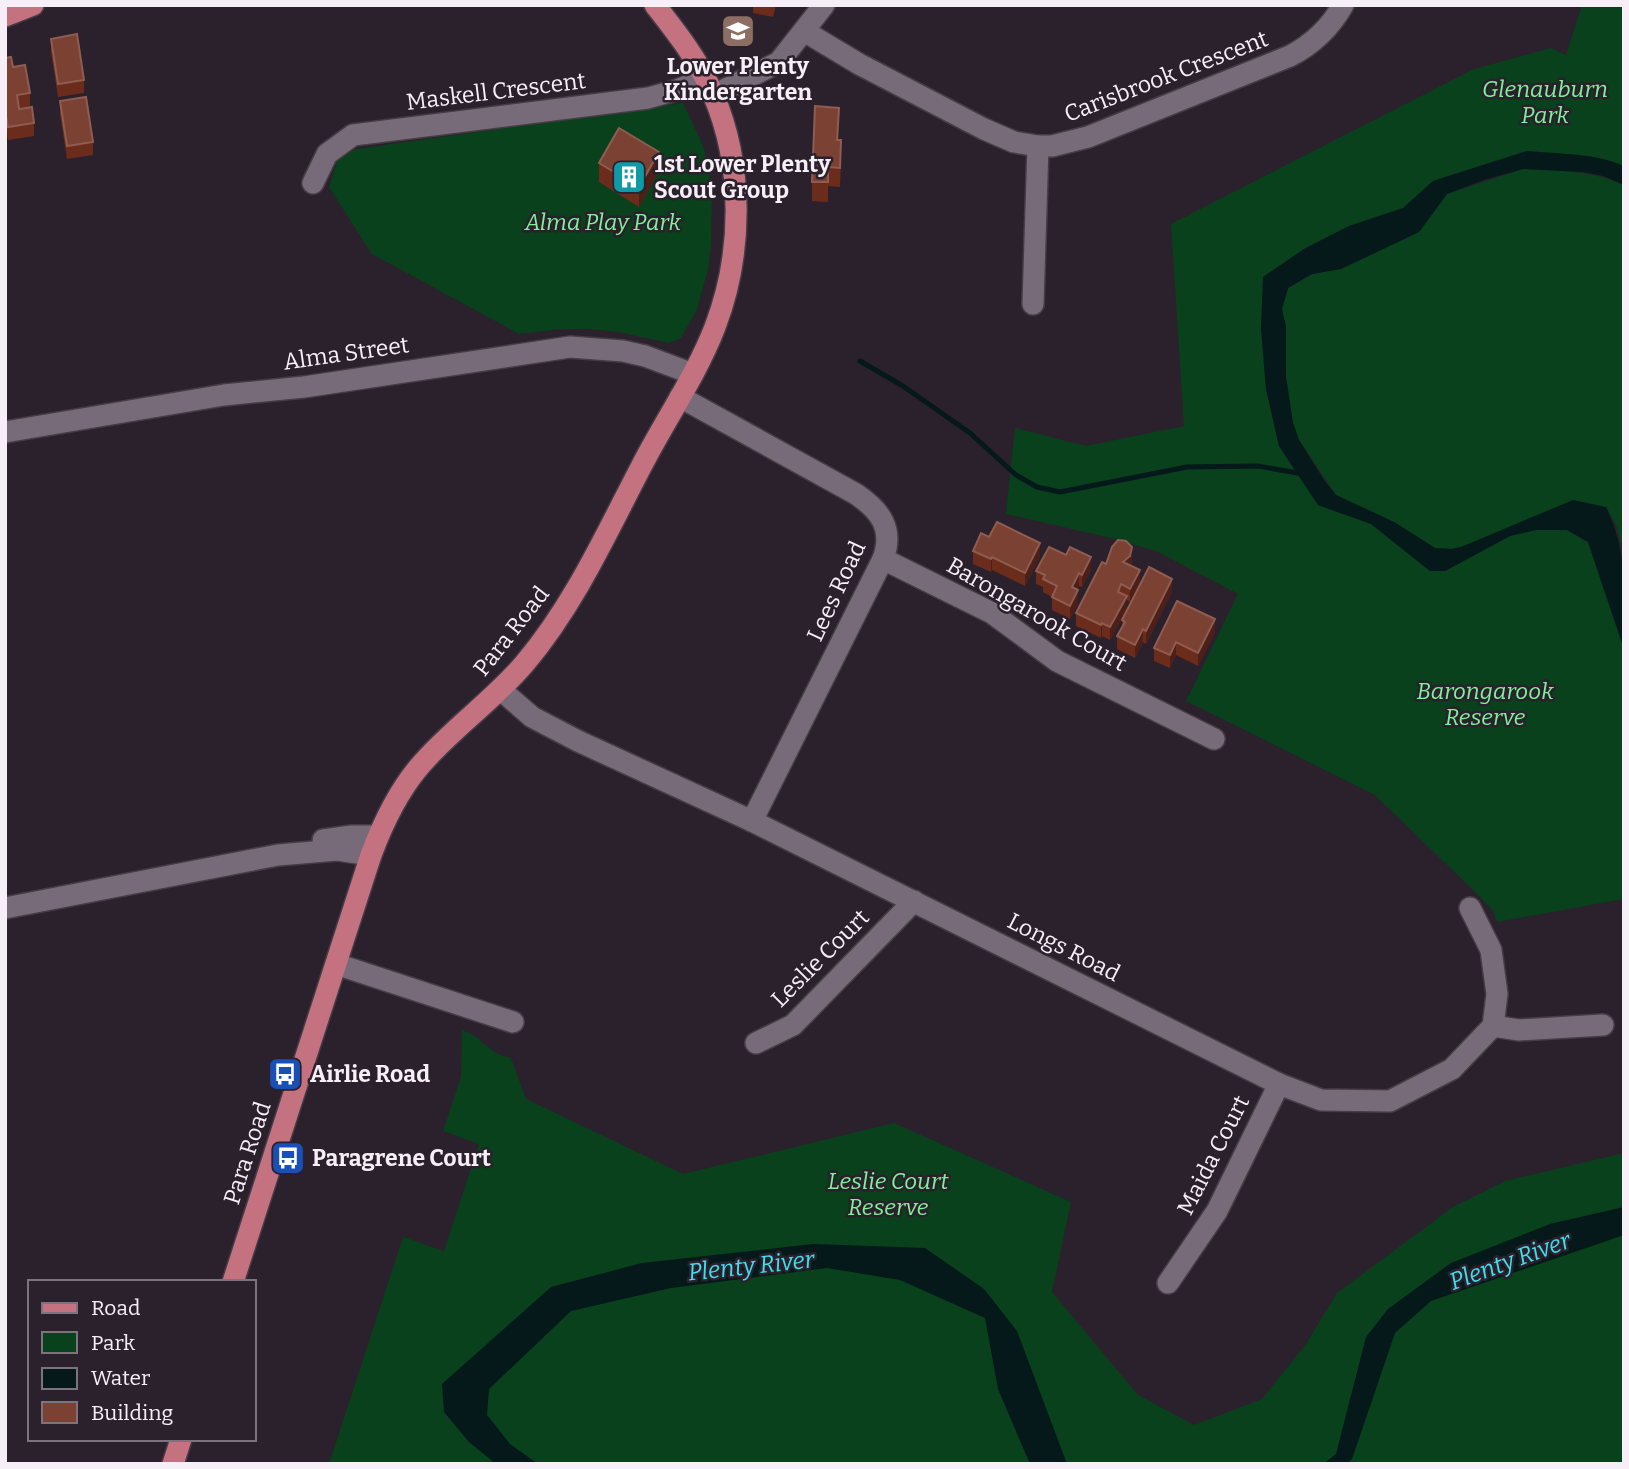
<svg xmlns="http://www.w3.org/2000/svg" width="1629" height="1469" font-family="Bitter,serif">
	<rect width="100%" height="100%" fill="#2b212c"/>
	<g fill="#08411c">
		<polygon points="1582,5 1624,5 1624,166 1584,156 1527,151 1433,181 1403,208 1349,226 1304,249 1264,277 1261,328 1266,389 1279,446 1318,505 1371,524 1430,571 1445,571 1510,536 1536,530 1567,530 1588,542 1624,649 1624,899 1497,922 1493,911 1478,895 1375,795 1186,701 1238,594 1156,551 1111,538 1006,514 1015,428 1086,446 1184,426 1171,224 1474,69 1551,48 1566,55"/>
		<polygon points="683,103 703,146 709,168 712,194 711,245 708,270 696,312 681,338 669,343 618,332 590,329 561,329 519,334 372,254 329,187 338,158 356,149"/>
		<path d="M1523,169C1559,171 1590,170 1624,185V556L1617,527L1606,507L1452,549L1435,548L1394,522L1336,495L1299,440L1293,423L1286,377V327L1282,309L1288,288L1312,274L1341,269L1419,232L1447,194Z"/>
		<path d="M462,1030C483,1037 488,1054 511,1058L526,1099L683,1174L894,1123L1071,1202L1052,1292L1138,1395L1194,1425L1262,1399L1306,1344L1337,1293L1453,1207L1505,1181L1624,1153V1464H329L403,1237L444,1251L479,1144L443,1131L461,1077Z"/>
	</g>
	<g fill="#05181a">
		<path d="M1527,151C1559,154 1595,153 1624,166V185L1603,176L1583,172L1523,169L1484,180L1447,194L1419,232L1341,269L1312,274L1288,288L1282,309L1286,327V377L1293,423L1299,440L1324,480L1336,495L1394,522L1435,548L1452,549L1461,547L1573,500L1606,507C1629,553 1624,599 1624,649L1588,542L1567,530H1536L1510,536L1445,571H1430L1371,524L1318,505L1279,446L1266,389L1261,328L1263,277L1304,249L1349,226L1403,208L1433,181Z"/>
		<polygon points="1624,1207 1624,1235 1431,1301 1395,1333 1352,1459 1347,1464 1323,1464 1336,1454 1366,1337 1388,1309 1451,1263 1550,1224"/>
		<polygon points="813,1244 925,1248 984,1289 1017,1331 1067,1464 1030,1464 998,1389 985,1318 900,1280 827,1268 671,1288 571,1311 489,1389 487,1415 510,1444 538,1464 496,1464 469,1442 444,1412 442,1384 551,1287 642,1263"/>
	</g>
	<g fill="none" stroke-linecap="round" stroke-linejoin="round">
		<polyline stroke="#05181a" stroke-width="5" points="860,361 903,386 970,433 1016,475 1037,487 1060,492 1187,467 1258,466 1303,474"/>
		<g stroke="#453c46" stroke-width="24">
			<g id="minor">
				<path d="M804,31L859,64L984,129L1014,142L1038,146H1052L1088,137L1290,56C1313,44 1330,28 1343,5"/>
				<polyline points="714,95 779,62 824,5"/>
				<polyline points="313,183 327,154 353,135 648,98 677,90 706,78"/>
				<polyline points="1033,304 1038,146"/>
				<path d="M680,397L856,494C881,511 894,529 883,559L752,821"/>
				<polyline points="5,432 224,395 304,387 570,347 623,351 645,356 693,374"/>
				<polyline points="883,559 992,613 1057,661 1214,739"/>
				<polyline points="501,690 532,717 578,741 752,821 1279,1084 1321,1100 1390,1101 1452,1069 1493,1026 1497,994 1491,950 1470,908"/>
				<polyline points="323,840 352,836 378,836"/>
				<polyline points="5,908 278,855 337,850 371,855"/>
				<polyline points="336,964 513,1022"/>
				<polyline points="1493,1026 1519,1030 1603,1025"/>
				<polyline points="756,1043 793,1025 914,901"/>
				<polyline points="1168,1283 1217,1211 1279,1084"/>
			</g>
		</g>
		<g stroke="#453c46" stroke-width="24">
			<g id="major">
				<polyline points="5,16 33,5"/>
				<path d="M233,1282L371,855C383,823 397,793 419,767C451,729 493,701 525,663C574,605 606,534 641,467C665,420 696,376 715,327C743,254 744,166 713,94C699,61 677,33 655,5"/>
				<polyline points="173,1464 181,1439"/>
			</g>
		</g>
		<use href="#minor" stroke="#776b79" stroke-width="21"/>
		<use href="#major" stroke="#c47180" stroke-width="21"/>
	</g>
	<g fill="#6c2c1b">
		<polygon points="753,5 776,5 773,17 753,13"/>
		<polygon points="51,39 84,80 84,93 58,97 51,52"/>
		<polygon points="5,58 13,67 30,93 30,106 19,108 34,123 34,136 8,140 5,123"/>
		<polygon points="60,101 93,142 93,155 67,159 60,114"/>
		<polygon points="839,127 838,140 841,159 840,187 828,186 828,202 812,201 812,182"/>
		<polygon points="599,163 659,171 639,207 599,182"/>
		<polygon points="989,537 1040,556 1025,586 992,570 991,572 973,564 973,551"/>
		<polygon points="1132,560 1131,566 1140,583 1130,602 1127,600 1127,609 1110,640 1102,636 1101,638 1076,626 1076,613 1106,564"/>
		<polygon points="1091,570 1082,587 1079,586 1077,590 1078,603 1070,619 1052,610 1052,597 1043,592 1043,587 1036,584 1036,571"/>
		<polygon points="1172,592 1146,644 1143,642 1135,658 1117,649 1117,636 1122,628 1122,620"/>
		<polygon points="1215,632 1198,666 1176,655 1170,668 1154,661 1154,648"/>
	</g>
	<g fill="#4c1f18">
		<polygon points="659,152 659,171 639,207 639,187"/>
		<polygon points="1040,543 1040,556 1025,586 1025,573"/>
		<polygon points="1132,547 1132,560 1130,569 1123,562"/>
		<polygon points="992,557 992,570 991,572 991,559"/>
		<polygon points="1091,557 1091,570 1082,587 1082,575"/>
		<polygon points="1140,570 1140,583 1130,602 1130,589"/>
		<polygon points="1079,573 1079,586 1072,600 1072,587"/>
		<polygon points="1172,579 1172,592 1146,644 1146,631"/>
		<polygon points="1078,590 1078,603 1070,619 1070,606"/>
		<polygon points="1127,596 1127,609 1110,640 1110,627"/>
		<polygon points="1215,619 1215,632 1198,666 1198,653"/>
		<polygon points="1102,623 1102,636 1101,638 1101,625"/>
		<polygon points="1143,629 1143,642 1135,658 1135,645"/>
		<polygon points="1176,642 1176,655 1170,668 1170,655"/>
	</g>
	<g fill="#7b4132" stroke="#8e5c51" stroke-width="2">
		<polygon points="77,34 84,80 58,84 51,39"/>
		<polygon points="11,57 13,67 25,65 30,93 17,95 19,109 32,107 34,123 8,127 5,110 5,58"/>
		<polygon points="86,97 93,142 67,146 60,101"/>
		<polygon points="815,106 839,108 837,140 841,140 840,168 828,167 828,182 812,182"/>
		<polygon points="619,128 659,152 639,187 599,163"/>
		<polygon points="997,522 1040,543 1025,573 992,557 991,559 973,551 981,533 989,537"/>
		<polygon points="1118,540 1126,541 1132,547 1130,556 1123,562 1140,570 1130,589 1121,584 1118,592 1127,596 1110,627 1102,623 1101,625 1076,613 1102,562 1106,564 1112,547"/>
		<polygon points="1049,547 1066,555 1070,547 1091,557 1082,575 1079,573 1072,587 1078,590 1070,606 1052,597 1057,586 1043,579 1045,575 1036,571"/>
		<polygon points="1149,567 1172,579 1146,631 1143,629 1135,645 1117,636 1125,622 1122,620"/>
		<polygon points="1177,601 1215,619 1198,653 1176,642 1170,655 1154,648"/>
	</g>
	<defs>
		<g id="school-square" transform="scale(1.75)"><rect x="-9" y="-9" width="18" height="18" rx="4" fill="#8d6e63" stroke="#2b212c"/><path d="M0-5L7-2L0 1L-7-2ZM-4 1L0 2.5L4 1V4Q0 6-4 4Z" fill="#fff"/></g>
		<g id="building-square" transform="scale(1.75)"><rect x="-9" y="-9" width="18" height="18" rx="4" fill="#0f9aa8" stroke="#2b212c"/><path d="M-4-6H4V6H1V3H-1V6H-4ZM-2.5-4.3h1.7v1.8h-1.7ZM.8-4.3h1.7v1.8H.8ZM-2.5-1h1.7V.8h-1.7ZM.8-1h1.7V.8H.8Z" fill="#fff"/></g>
		<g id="bus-square" transform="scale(1.75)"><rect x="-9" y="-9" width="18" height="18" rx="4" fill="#1a4fb4" stroke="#2b212c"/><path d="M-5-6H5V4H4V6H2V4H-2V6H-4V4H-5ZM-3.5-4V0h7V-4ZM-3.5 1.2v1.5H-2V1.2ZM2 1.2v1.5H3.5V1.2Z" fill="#fff"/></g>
	</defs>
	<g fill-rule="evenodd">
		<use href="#school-square" x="738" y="31"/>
		<use href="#building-square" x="629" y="177"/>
		<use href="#bus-square" x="285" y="1074"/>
		<use href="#bus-square" x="288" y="1158"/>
	</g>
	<g text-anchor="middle" stroke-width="5" stroke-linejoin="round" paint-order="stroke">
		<g font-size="23" font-weight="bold" fill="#f6eff7" stroke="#2b212c" text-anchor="start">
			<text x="738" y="74" text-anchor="middle">Lower Plenty<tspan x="738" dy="26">Kindergarten</tspan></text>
			<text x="654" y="172">1st Lower Plenty<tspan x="654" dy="26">Scout Group</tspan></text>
			<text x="310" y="1082">Airlie Road</text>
			<text x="312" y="1166">Paragrene Court</text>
		</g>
		<g font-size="23" fill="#f6eff7" stroke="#2b212c">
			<text transform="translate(1166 76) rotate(-21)" y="8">Carisbrook Crescent</text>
			<text transform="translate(496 91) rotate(-7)" y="8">Maskell Crescent</text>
			<text transform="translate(346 353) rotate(-8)" y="8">Alma Street</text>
			<text transform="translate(836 591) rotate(-65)" y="8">Lees Road</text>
			<text transform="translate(1037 614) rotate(30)" y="8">Barongarook Court</text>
			<text transform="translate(511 631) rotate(-52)" y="8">Para Road</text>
			<text transform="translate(1064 947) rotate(27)" y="8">Longs Road</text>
			<text transform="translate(820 958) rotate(-45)" y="8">Leslie Court</text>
			<text transform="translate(247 1153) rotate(-72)" y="8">Para Road</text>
			<text transform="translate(1213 1155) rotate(-63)" y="8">Maida Court</text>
		</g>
		<g font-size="23" font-style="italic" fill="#7ef19b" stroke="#2b212c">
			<text x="1545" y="97">Glenauburn<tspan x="1545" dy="26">Park</tspan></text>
			<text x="603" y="230">Alma Play Park</text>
			<text x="1485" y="699">Barongarook<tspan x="1485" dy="26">Reserve</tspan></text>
			<text x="888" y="1189">Leslie Court<tspan x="888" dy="26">Reserve</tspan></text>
		</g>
		<g font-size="24" font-style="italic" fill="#40deee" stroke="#2b212c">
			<text transform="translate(1510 1261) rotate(-20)" y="8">Plenty River</text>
			<text transform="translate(751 1266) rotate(-6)" y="8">Plenty River</text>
		</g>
	</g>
	<rect width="1629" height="1469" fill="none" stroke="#f6eff7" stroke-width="14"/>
	<rect x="28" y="1280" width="228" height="161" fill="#2b212c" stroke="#7c737d" stroke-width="2"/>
	<rect x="42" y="1303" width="35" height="10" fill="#c47180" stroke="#7c737d" stroke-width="2"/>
	<text x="91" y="1315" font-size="21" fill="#f6eff7">Road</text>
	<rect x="42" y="1332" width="35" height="21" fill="#08411c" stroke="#7c737d" stroke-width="2"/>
	<text x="91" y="1350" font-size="21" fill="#f6eff7">Park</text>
	<rect x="42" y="1368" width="35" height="21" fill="#05181a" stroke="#7c737d" stroke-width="2"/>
	<text x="91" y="1385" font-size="21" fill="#f6eff7">Water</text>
	<rect x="42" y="1402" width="35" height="21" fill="#7b4132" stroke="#7c737d" stroke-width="2"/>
	<text x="91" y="1420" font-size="21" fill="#f6eff7">Building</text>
</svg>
